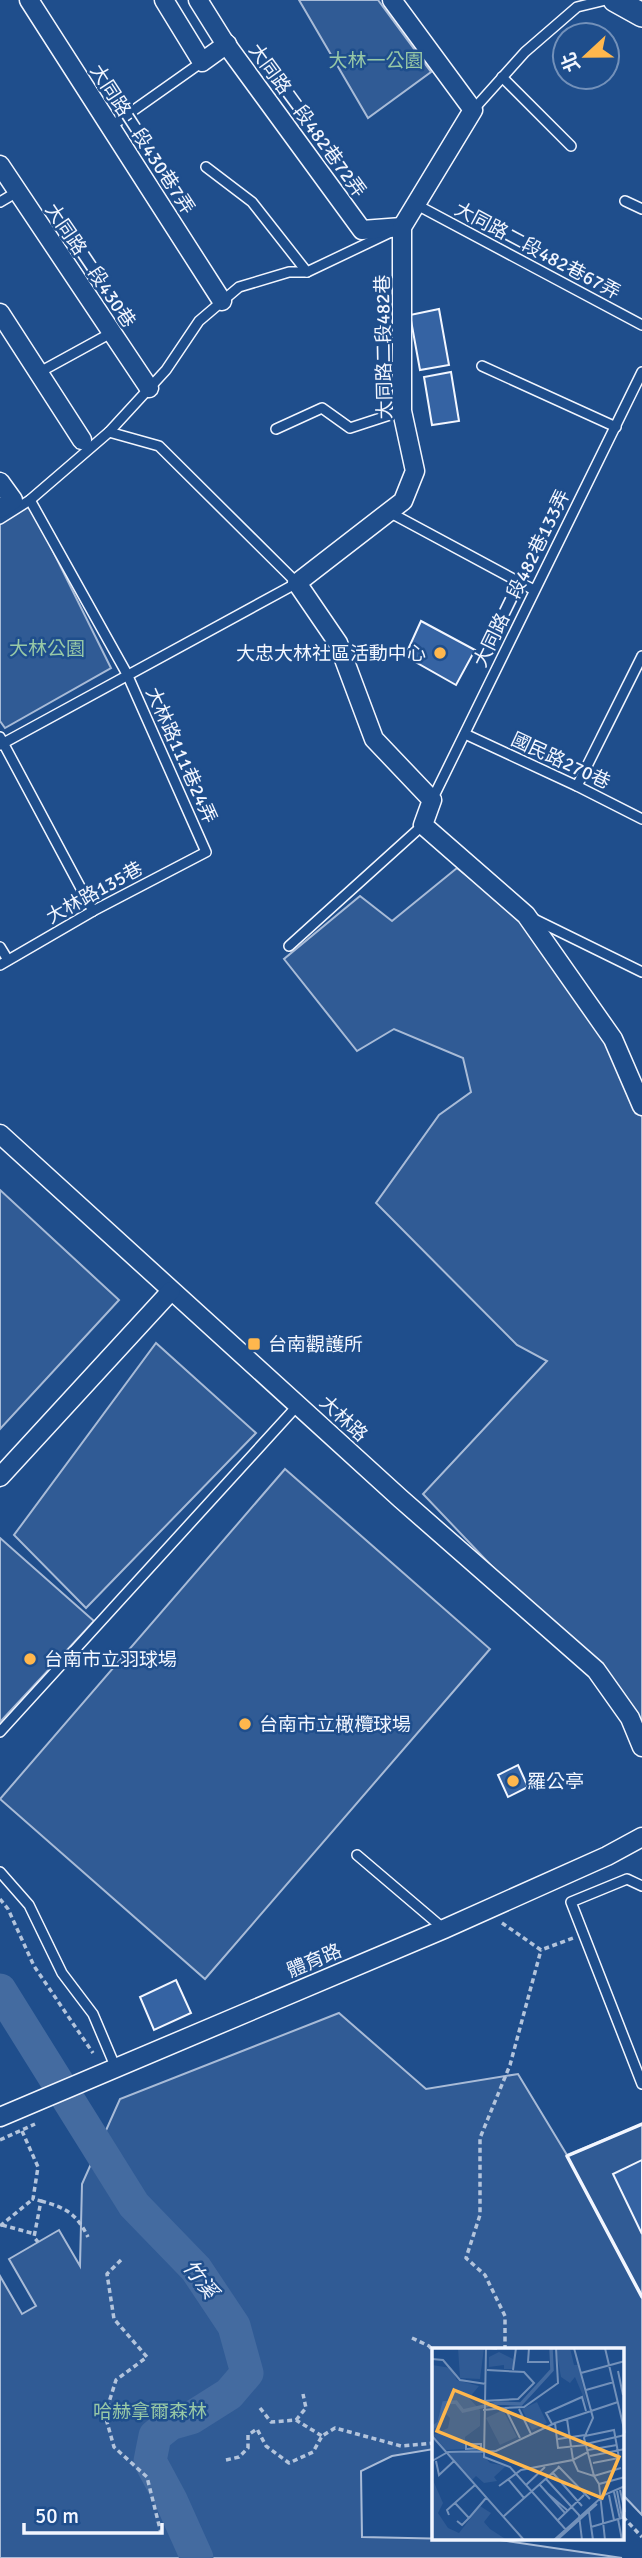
<svg xmlns="http://www.w3.org/2000/svg" width="642" height="2558" font-family="Signika,'Noto Sans TC',sans-serif">
	<rect width="100%" height="100%" fill="#1f4e8c"/>
	<g fill="#305b95" stroke="#a8bbd7" stroke-width="2">
		<polygon points="299,0 378,0 431,72 368,118"/>
		<polygon points="29,503 111,668 5,728 0,721 0,522"/>
		<polygon points="457,868 524,921 608,1040 642,1117 642,1731 525,1601 423,1494 547,1361 517,1345 376,1203 439,1115 471,1092 463,1058 394,1029 357,1051 284,959 360,896 392,921"/>
		<polygon points="0,1190 119,1300 0,1429"/>
		<polygon points="156,1343 256,1433 86,1608 14,1535"/>
		<polygon points="285,1469 490,1649 205,1979 0,1799"/>
		<polygon points="0,1538 94,1621 0,1722"/>
		<polygon points="339,2013 426,2089 518,2074 567,2155 642,2124 642,2515 623,2495 623,2350 434,2350 434,2449 392,2456 361,2471 362,2537 500,2540 622,2558 0,2558 0,2276 22,2314 36,2306 9,2259 59,2230 80,2266 82,2184 120,2099"/>
	</g>
	<g fill="none" stroke-linecap="round" stroke-linejoin="round">
		<polyline stroke="#446ba0" stroke-width="33" points="0,1990 134,2205 196,2269 234,2326 247,2373 229,2394 191,2418 170,2424 155,2436 150,2461 171,2500 197,2558"/>
	</g>
	<g fill="#3563a3" stroke="#f2f6ff" stroke-width="2">
		<polygon points="439,309 449,365 420,370 410,315"/>
		<polygon points="451,372 459,421 432,425 424,377"/>
		<polygon points="421,621 475,650 456,685 405,656"/>
		<polygon points="518,1765 528,1787 508,1797 498,1775"/>
		<polygon points="176,1980 191,2013 154,2030 140,1997"/>
		<polygon points="642,2160 642,2234 613,2174"/>
	</g>
	<g fill="none" stroke-linecap="round" stroke-linejoin="round">
		<g stroke="#f2f6ff" stroke-width="12">
			<g id="lane">
				<polyline points="502,77 571,146"/>
				<polyline points="473,110 525,52 577,7 606,0"/>
				<polyline points="110,127 202,62"/>
				<polyline points="206,167 252,202 307,272"/>
				<polyline points="625,201 642,209"/>
				<polyline points="0,202 17,192"/>
				<polyline points="417,205 642,325"/>
				<polyline points="482,366 616,427"/>
				<polyline points="38,373 111,333"/>
				<polyline points="276,429 322,408 350,428 402,411"/>
				<polyline points="389,512 534,590"/>
				<polyline points="0,519 30,500 109,432 166,370 199,321 239,287 289,272 307,272 391,232"/>
				<polyline points="465,734 577,786 642,819"/>
				<polyline points="0,737 93,911"/>
				<polyline points="0,745 297,583 159,446 109,432"/>
				<polyline points="577,786 642,656"/>
				<polyline points="432,800 642,372"/>
				<polyline points="534,919 642,972"/>
				<polyline points="289,946 423,825"/>
				<polyline points="0,947 8,960"/>
				<polyline points="0,965 93,911 206,852 127,674 30,500"/>
				<polyline points="0,1732 298,1405"/>
				<polyline points="357,1855 444,1929"/>
				<polyline points="0,1872 29,1905 62,1973 93,2014 115,2066"/>
				<polyline points="642,1886 627,1879 571,1902 642,2084"/>
			</g>
		</g>
		<g stroke="#f2f6ff" stroke-width="21">
			<g id="street">
				<polyline points="29,0 222,301"/>
				<polyline points="164,0 202,62 227,44"/>
				<polyline points="198,0 223,40 362,230 402,227"/>
				<polyline points="392,0 473,110 402,227 402,411 415,471 403,501 297,583 338,643 374,739 432,800 423,825 526,915 613,1039 642,1106"/>
				<polyline points="0,165 149,388"/>
				<polyline points="0,313 82,440"/>
				<polyline points="0,482 13,500 0,509"/>
				<polyline points="0,1134 401,1499 596,1670 630,1718 642,1747"/>
				<polyline points="0,1477 171,1291"/>
				<polyline points="0,2117 444,1929 607,1856 642,1837"/>
			</g>
		</g>
		<g stroke="#f2f6ff" stroke-width="26">
			<polyline id="secondary" points="615,0 642,15"/>
		</g>
		<g stroke="#b3c4dc" stroke-width="3.5" stroke-dasharray="5 3.5" stroke-linecap="butt">
			<polyline points="0,1899 8,1909 34,1966 93,2053"/>
			<polyline points="502,1923 541,1950 573,1938"/>
			<polyline points="22,2131 38,2167 33,2199 41,2201 34,2237 38,2242"/>
			<polyline points="0,2140 35,2124"/>
			<path d="M41,2201C66,2208 76,2213 88,2237"/>
			<polyline points="2,2225 35,2234"/>
			<polyline points="0,2226 33,2199"/>
			<polyline points="121,2260 107,2274 114,2319 147,2357 116,2380 105,2415 114,2447 147,2477 161,2533"/>
			<polyline points="412,2338 429,2346 434,2352"/>
			<polyline points="505,2350 505,2316 485,2275 466,2258 480,2215 480,2138 510,2065 541,1950"/>
			<polyline points="260,2408 271,2422 296,2420 322,2436"/>
			<polyline points="296,2420 306,2408 303,2394"/>
			<polyline points="226,2460 239,2457 248,2448 248,2435 257,2429 266,2446 289,2463 313,2452 322,2436 335,2428 401,2446 434,2443"/>
			<polyline points="623,2517 642,2537"/>
		</g>
		<use href="#lane" stroke="#1f4e8c" stroke-width="9"/>
		<use href="#street" stroke="#1f4e8c" stroke-width="18"/>
		<use href="#secondary" stroke="#1f4e8c" stroke-width="23"/>
		<polyline stroke="#f2f6ff" stroke-width="3.5" points="642,2124 567,2156 642,2297"/>
	</g>
	<g fill="#ffb74d" stroke="#1f4e8c" stroke-width="2.5">
		<circle cx="440" cy="653" r="7"/>
		<rect x="247" y="1337" width="14" height="14" rx="3.5"/>
		<circle cx="30" cy="1659" r="7"/>
		<circle cx="245" cy="1724" r="7"/>
		<circle cx="513" cy="1781" r="7"/>
	</g>
	<g text-anchor="middle" stroke-width="5" stroke-linejoin="round" paint-order="stroke">
		<g font-size="19" fill="#97c8a6" stroke="#1f4e8c">
			<text x="376" y="67">大林一公園</text>
			<text x="47" y="655">大林公園</text>
			<text x="150" y="2418">哈赫拿爾森林</text>
		</g>
		<g font-size="19" fill="#f2f6ff" stroke="#1f4e8c">
			<text transform="translate(308 120) rotate(54)" y="7">大同路二段482巷72弄</text>
			<text transform="translate(143 139) rotate(57)" y="7">大同路二段430巷7弄</text>
			<text transform="translate(538 250) rotate(28)" y="7">大同路二段482巷67弄</text>
			<text transform="translate(91 265) rotate(56)" y="7">大同路二段430巷</text>
			<text transform="translate(383 347) rotate(-91)" y="7">大同路二段482巷</text>
			<text transform="translate(521 578) rotate(-64)" y="7">大同路二段482巷133弄</text>
			<text transform="translate(182 755) rotate(66)" y="7">大林路111巷24弄</text>
			<text transform="translate(561 760) rotate(25)" y="7">國民路270巷</text>
			<text transform="translate(94 892) rotate(-29)" y="7">大林路135巷</text>
			<text transform="translate(344 1418) rotate(43)" y="7">大林路</text>
			<text transform="translate(314 1960) rotate(-23)" y="7">體育路</text>
		</g>
		<g font-size="19" fill="#f2f6ff" stroke="#1f4e8c" text-anchor="start">
			<text x="426" y="660" text-anchor="end">大忠大林社區活動中心</text>
			<text x="268" y="1351">台南觀護所</text>
			<text x="44" y="1666">台南市立羽球場</text>
			<text x="259" y="1731">台南市立橄欖球場</text>
			<text x="527" y="1788">羅公亭</text>
		</g>
		<g font-size="21" font-style="italic" fill="#f2f6ff" stroke="#1f4e8c">
			<text transform="translate(200 2279) rotate(53)" y="7">竹溪</text>
		</g>
	</g>
	<g transform="translate(432 2348)">
		<rect width="192" height="192" fill="#1f4e8c"/>
		<path d="M26,0H52L48,31L28,30ZM138,0L142,17H146L156,60L143,29L138,35L129,29L124,1ZM67,4L81,11V21H72V17L57,19V9ZM0,17L19,20L25,32L47,38L37,50L48,62V78L33,89V101L14,102L1,87L16,80L18,70L14,66L6,82L0,83ZM105,54L115,75L100,82L90,61ZM71,62L85,89L68,97L54,70ZM16,105H49L58,115L74,118L62,129L65,133L52,135L44,128L40,132ZM0,130L11,155L6,165L16,180L27,185L48,158L59,165L52,174L58,181L75,192H0Z" fill="#305b95"/>
		<path fill="none" stroke="#446ba0" stroke-width="3.5" d="M0,80L7,75L12,55L24,54L31,63L66,55L89,56L120,22L119,0"/>
		<path fill="none" stroke="#7391ba" stroke-width="2" d="M97,0L96,14H117M142,0L161,70L152,90L162,128L189,120M173,0L193,85M65,1L54,0L52,109L78,119L135,183M0,11L11,12L28,32L54,36M81,22L84,0M186,23L191,47M149,25L193,13M154,42L182,34M50,53L86,51L102,35L92,24L55,22M73,60L92,59L126,35L124,0M87,61L99,86M51,62L73,60L88,90M135,71L141,112L156,104M123,75L126,100L154,97M120,76L114,65L150,49L154,63M0,88L92,192M153,88L182,82L187,110L161,115M126,91L153,87M34,96H49V100L34,101ZM154,96L193,87M156,102L185,97M158,108L193,101M0,113L16,104L64,103L123,75L186,54M4,113L7,127L22,113M126,118L158,151M121,125L150,158M76,131L92,150M114,131L147,167L150,192M167,136L173,192M94,137L113,119M108,137L133,165M67,138L89,122L141,112L146,123L162,128L167,136L193,129M188,142L193,164M185,143L190,170M182,144L188,171M115,145L135,162M177,147L182,172M23,155L37,170L30,177L25,173M157,164L161,192M17,167L15,162L43,137M72,168L127,119M37,170L54,150M186,171L190,192M126,172L152,147M159,179L193,169M122,192L172,147L193,138M125,192L165,156"/>
		<path fill="#ffb74d" fill-opacity="0.15" stroke="#ffb74d" stroke-width="3.5" d="M22,42L187,109L170,150L5,83Z"/>
		<rect width="192" height="192" fill="none" stroke="#f2f6ff" stroke-width="3.5"/>
	</g>
	<g transform="translate(586 56) rotate(248)"><circle r="33" fill="#1f4e8c" stroke="#7391ba" stroke-width="2"/>
	<path d="M0-5L12 26L0 18L-12 26Z" fill="#ffb74d"/>
	<text y="-10" font-size="19" font-weight="bold" text-anchor="middle" fill="#f2f6ff">北</text>
	</g>
	<path d="M24 2523v10h138v-10" fill="none" stroke="#f2f6ff" stroke-width="3.5"/>
	<text x="35" y="2523" font-size="21" fill="#f2f6ff" stroke="#1f4e8c" stroke-width="5" paint-order="stroke">50 m</text>
</svg>
